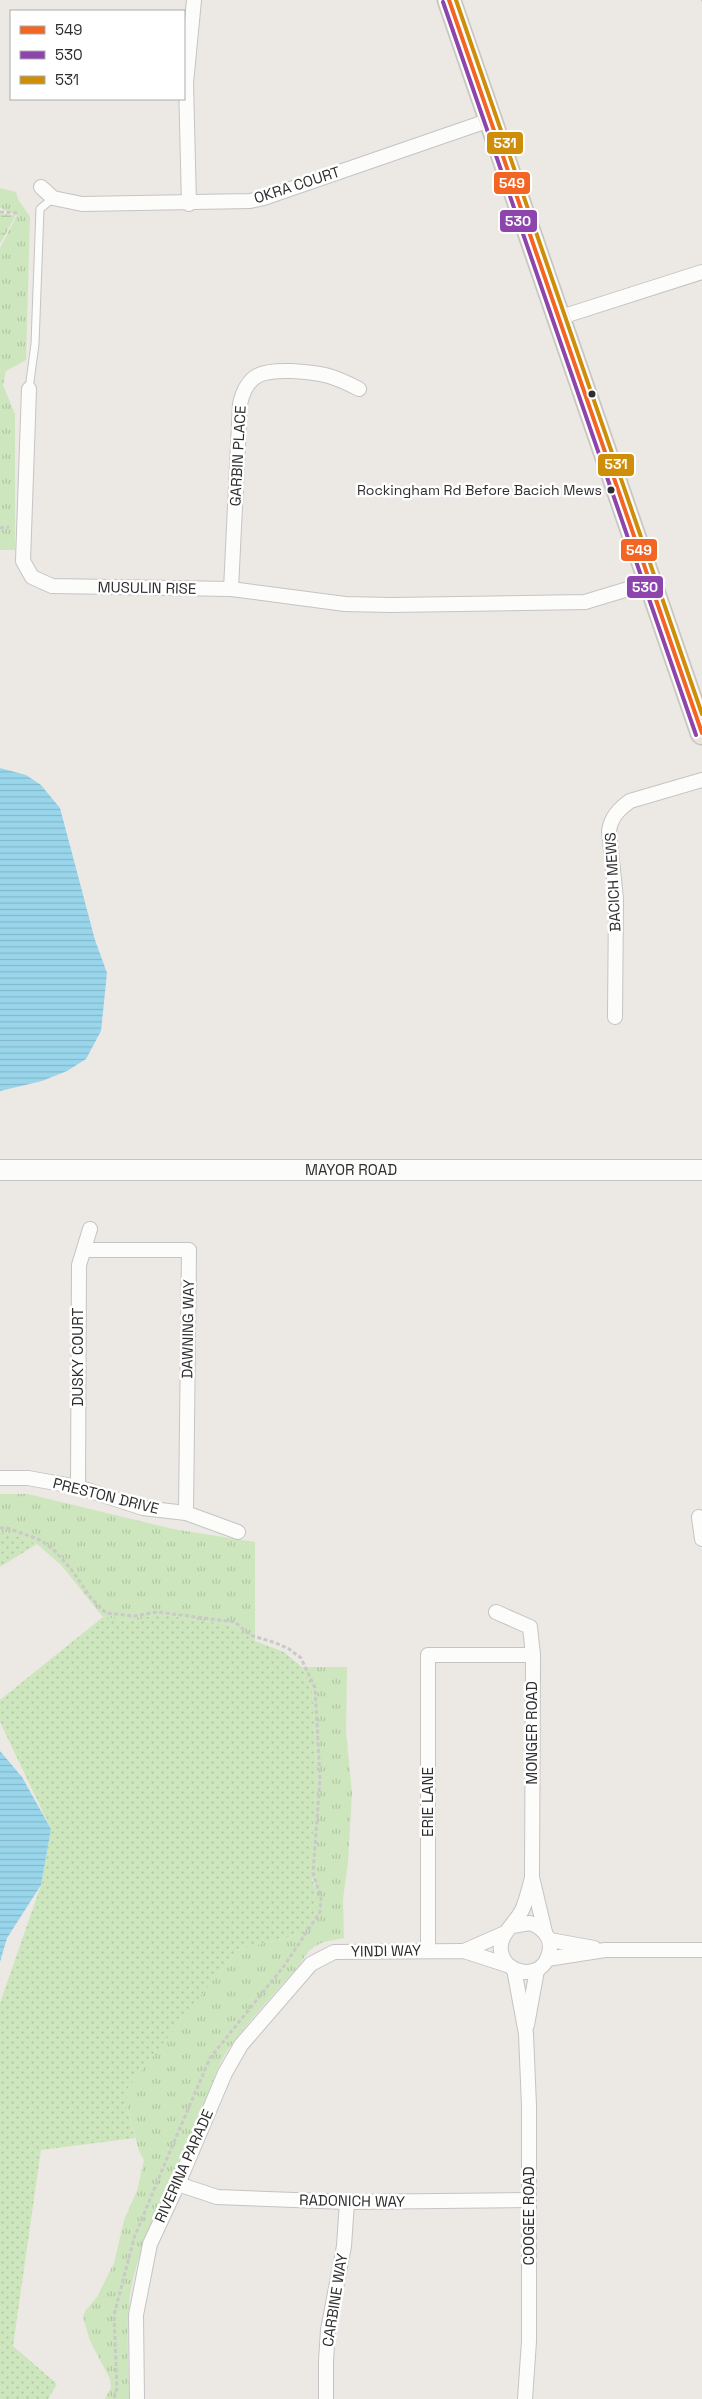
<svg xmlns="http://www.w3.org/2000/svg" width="702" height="2399" font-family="'Space Grotesk',sans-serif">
	<defs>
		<pattern id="grass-dots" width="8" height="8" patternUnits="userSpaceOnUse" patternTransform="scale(1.25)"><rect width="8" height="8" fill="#cee6be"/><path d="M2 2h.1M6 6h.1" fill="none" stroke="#b1c6a4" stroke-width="1.8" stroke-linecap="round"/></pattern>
		<pattern id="wetland-marsh" width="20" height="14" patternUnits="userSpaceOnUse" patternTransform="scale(1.25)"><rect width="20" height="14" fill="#cee6be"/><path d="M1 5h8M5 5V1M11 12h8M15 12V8" fill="none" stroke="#b1c6a4"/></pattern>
		<pattern id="park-tufts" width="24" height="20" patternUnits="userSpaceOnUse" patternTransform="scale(1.25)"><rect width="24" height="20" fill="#cee6be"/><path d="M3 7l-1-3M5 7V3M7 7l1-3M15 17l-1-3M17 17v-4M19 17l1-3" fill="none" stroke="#b1c6a4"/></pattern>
		<pattern id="water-rules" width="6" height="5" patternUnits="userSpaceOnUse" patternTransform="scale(1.25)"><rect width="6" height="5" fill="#99d6ec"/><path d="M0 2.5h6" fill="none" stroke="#84b8cb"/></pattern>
	</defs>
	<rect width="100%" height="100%" fill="#ece8e4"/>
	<g fill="url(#grass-dots)">
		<polygon points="6,1532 37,1544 0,1567 0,1533"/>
		<polygon points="157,1614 232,1625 255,1641 284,1652 302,1667 312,1688 317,1770 312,1880 317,1890 317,1912 310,1925 302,1934 237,1950 128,2089 127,2107 135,2138 41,2150 13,2346 57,2384 48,2399 0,2399 0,2003 41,1885 51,1829 0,1722 0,1700 103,1617 134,1621"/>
	</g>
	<polygon fill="url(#wetland-marsh)" points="0,214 16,215 0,244"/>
	<g fill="url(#park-tufts)">
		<polygon points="0,188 16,192 18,199 30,217 26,360 6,371 3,385 15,414 15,550 0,550 0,248 17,215 0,208"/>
		<polygon points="0,1494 28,1494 173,1529 255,1542 255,1641 232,1625 157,1614 134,1621 103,1617 61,1565 37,1544 6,1532 0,1533"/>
		<path d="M302,1667H347L346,1731L352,1793L348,1862L343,1899L344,1938C320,1943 313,1942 300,1964C276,1992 250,2019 229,2048C216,2067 211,2089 202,2110C177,2170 144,2225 131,2289C125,2325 129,2363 129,2399H105L111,2387L110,2379L90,2341L83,2317L85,2311L97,2297L114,2263L124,2220L137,2191L144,2160L139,2151L127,2107V2089L237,1950L302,1934L310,1925L317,1912V1890L310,1872L317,1770L312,1688Z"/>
	</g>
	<g fill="url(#water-rules)">
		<polygon points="0,768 26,775 41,785 60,808 95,940 107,973 101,1031 86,1059 67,1071 42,1081 0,1091"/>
		<polygon points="0,1751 22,1777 51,1829 41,1885 7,1938 0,1962"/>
	</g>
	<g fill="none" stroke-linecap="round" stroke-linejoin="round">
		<g stroke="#c5c4c5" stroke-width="9">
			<polyline id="service" points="29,389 35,344 40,209 53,198"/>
		</g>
		<g stroke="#c5c4c5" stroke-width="16">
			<g id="minor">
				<polyline points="41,187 53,198 82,204 250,201 264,198 490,120"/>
				<polyline points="189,204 186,83 194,0"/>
				<polyline points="558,318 702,272"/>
				<polyline points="29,389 23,561 32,577 52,586 231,589 345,604 391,605 585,602 648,583"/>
				<path d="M231,589L240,404C247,373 263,370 292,371C323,373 332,375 359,389"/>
				<path d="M615,1017L616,899L609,831C611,817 619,809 630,801L702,780"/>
				<polyline points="84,1250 189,1250 186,1513"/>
				<polyline points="0,1478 28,1478 78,1487 143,1508 186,1513 238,1532"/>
				<polyline points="78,1487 79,1265 90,1229"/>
				<polyline points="699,1517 702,1539"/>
				<polyline points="496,1612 530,1627 533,1655 532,1877 545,1932"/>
				<path d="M512,1926L530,1923C546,1929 555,1942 547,1959C538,1980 504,1974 501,1951C498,1934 517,1923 523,1908C527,1898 529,1888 532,1878"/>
				<polyline points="550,1940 594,1948"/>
				<polyline points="428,1950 428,1655 533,1655"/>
				<polyline points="464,1951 505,1933"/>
				<polyline points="547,1959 605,1950 702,1950"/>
				<polyline points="514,1969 526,2034 529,2106 529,2341 525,2399"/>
				<polyline points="527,2025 537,1970"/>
				<polyline points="178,2184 217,2197 347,2202 528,2200"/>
				<polyline points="137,2399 136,2315 150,2244 178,2184 225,2073 241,2045 311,1964 334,1952 464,1951 507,1965"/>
				<polyline points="326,2399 326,2361 328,2330 344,2246 347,2202"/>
			</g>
		</g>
		<g stroke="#c5c4c5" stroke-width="22">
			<g id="secondary">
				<path id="s1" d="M0,1170H702"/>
			</g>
		</g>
		<g stroke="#c6c5c4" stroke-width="25">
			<polyline id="primary" points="449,0 702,733"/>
		</g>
		<g stroke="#c9c9c8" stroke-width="3" stroke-dasharray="4 2.5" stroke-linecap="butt">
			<polyline points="701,0 702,0"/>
			<polyline points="0,212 18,213"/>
			<polyline points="0,528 9,527"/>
			<polyline points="0,1528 7,1528 38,1539 53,1549 71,1569 91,1598 106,1613 134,1616 157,1612 235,1622 250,1635 276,1643 289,1649 301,1658 315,1688 320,1779 313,1873 321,1898 320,1912 284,1966 210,2058 165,2163 134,2238 114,2315 117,2388 114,2399"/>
		</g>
		<use href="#service" stroke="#fcfcfb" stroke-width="7"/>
		<use href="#minor" stroke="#fcfcfb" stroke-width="14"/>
		<use href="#secondary" stroke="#fcfcfb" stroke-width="20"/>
		<use href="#primary" stroke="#e8e4d6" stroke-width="22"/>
		<g stroke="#fff" stroke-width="8">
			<polyline id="bus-1" points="449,0 702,733"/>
		</g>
		<g stroke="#fff" stroke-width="8">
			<polyline id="bus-2" points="443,2 696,735"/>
		</g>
		<g stroke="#fff" stroke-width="8">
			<polyline id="bus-3" points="456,0 702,714"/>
		</g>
		<use href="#bus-1" stroke="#f26522" stroke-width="4"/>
		<use href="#bus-2" stroke="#8e44ad" stroke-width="4"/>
		<use href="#bus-3" stroke="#cf8e09" stroke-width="4"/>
	</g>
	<g fill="#2e2e2e" stroke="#fff" stroke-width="2">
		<circle cx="592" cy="394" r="4.5"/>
		<circle cx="611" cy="490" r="4.5"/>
	</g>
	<g text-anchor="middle" stroke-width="5" stroke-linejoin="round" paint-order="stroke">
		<g font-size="14" fill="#2e2e2e" stroke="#fff" text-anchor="end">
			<text x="602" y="495">Rockingham Rd Before Bacich Mews</text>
		</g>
		<g font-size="15" fill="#2e2e2e" stroke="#fff">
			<text transform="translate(297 185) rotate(-18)" y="5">OKRA COURT</text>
			<text transform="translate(238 456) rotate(-87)" y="5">GARBIN PLACE</text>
			<text transform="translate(147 588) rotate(1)" y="5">MUSULIN RISE</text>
			<text transform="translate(613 882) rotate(-93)" y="5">BACICH MEWS</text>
			<text dy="5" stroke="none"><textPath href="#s1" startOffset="351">MAYOR ROAD</textPath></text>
			<text transform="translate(188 1329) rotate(-89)" y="5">DAWNING WAY</text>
			<text transform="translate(78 1357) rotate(-90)" y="5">DUSKY COURT</text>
			<text transform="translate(106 1496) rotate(14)" y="5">PRESTON DRIVE</text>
			<text transform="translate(532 1733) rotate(-90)" y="5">MONGER ROAD</text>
			<text transform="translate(428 1802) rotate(-90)" y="5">ERIE LANE</text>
			<text transform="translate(386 1951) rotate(-1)" y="5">YINDI WAY</text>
			<text transform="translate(184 2166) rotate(-66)" y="5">RIVERINA PARADE</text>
			<text transform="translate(352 2201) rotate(1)" y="5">RADONICH WAY</text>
			<text transform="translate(529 2216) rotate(-90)" y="5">COOGEE ROAD</text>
			<text transform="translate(335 2300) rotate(-81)" y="5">CARBINE WAY</text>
		</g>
	</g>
	<g stroke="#fff" stroke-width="2">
		<rect x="486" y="131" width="38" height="24" rx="5" fill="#cf8e09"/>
		<rect x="493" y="171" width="38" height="24" rx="5" fill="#f26522"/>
		<rect x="499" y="209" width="39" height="24" rx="5" fill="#8e44ad"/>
		<rect x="597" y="453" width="38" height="24" rx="5" fill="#cf8e09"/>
		<rect x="620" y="538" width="38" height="24" rx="5" fill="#f26522"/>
		<rect x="626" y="575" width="38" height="24" rx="5" fill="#8e44ad"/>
	</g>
	<g font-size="14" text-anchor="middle" font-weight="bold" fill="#fff">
		<text x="505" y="148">531</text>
		<text x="512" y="188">549</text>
		<text x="518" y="226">530</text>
		<text x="616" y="469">531</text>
		<text x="639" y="555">549</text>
		<text x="645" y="592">530</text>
	</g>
	<rect x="10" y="10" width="175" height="90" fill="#ffffff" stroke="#ababab"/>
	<rect x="20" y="26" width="25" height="8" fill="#f26522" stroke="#ababab"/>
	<text x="55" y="35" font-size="15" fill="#2e2e2e">549</text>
	<rect x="20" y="51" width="25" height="8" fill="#8e44ad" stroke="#ababab"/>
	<text x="55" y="60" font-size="15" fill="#2e2e2e">530</text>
	<rect x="20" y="76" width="25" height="8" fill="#cf8e09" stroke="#ababab"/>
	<text x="55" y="85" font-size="15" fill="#2e2e2e">531</text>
</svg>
